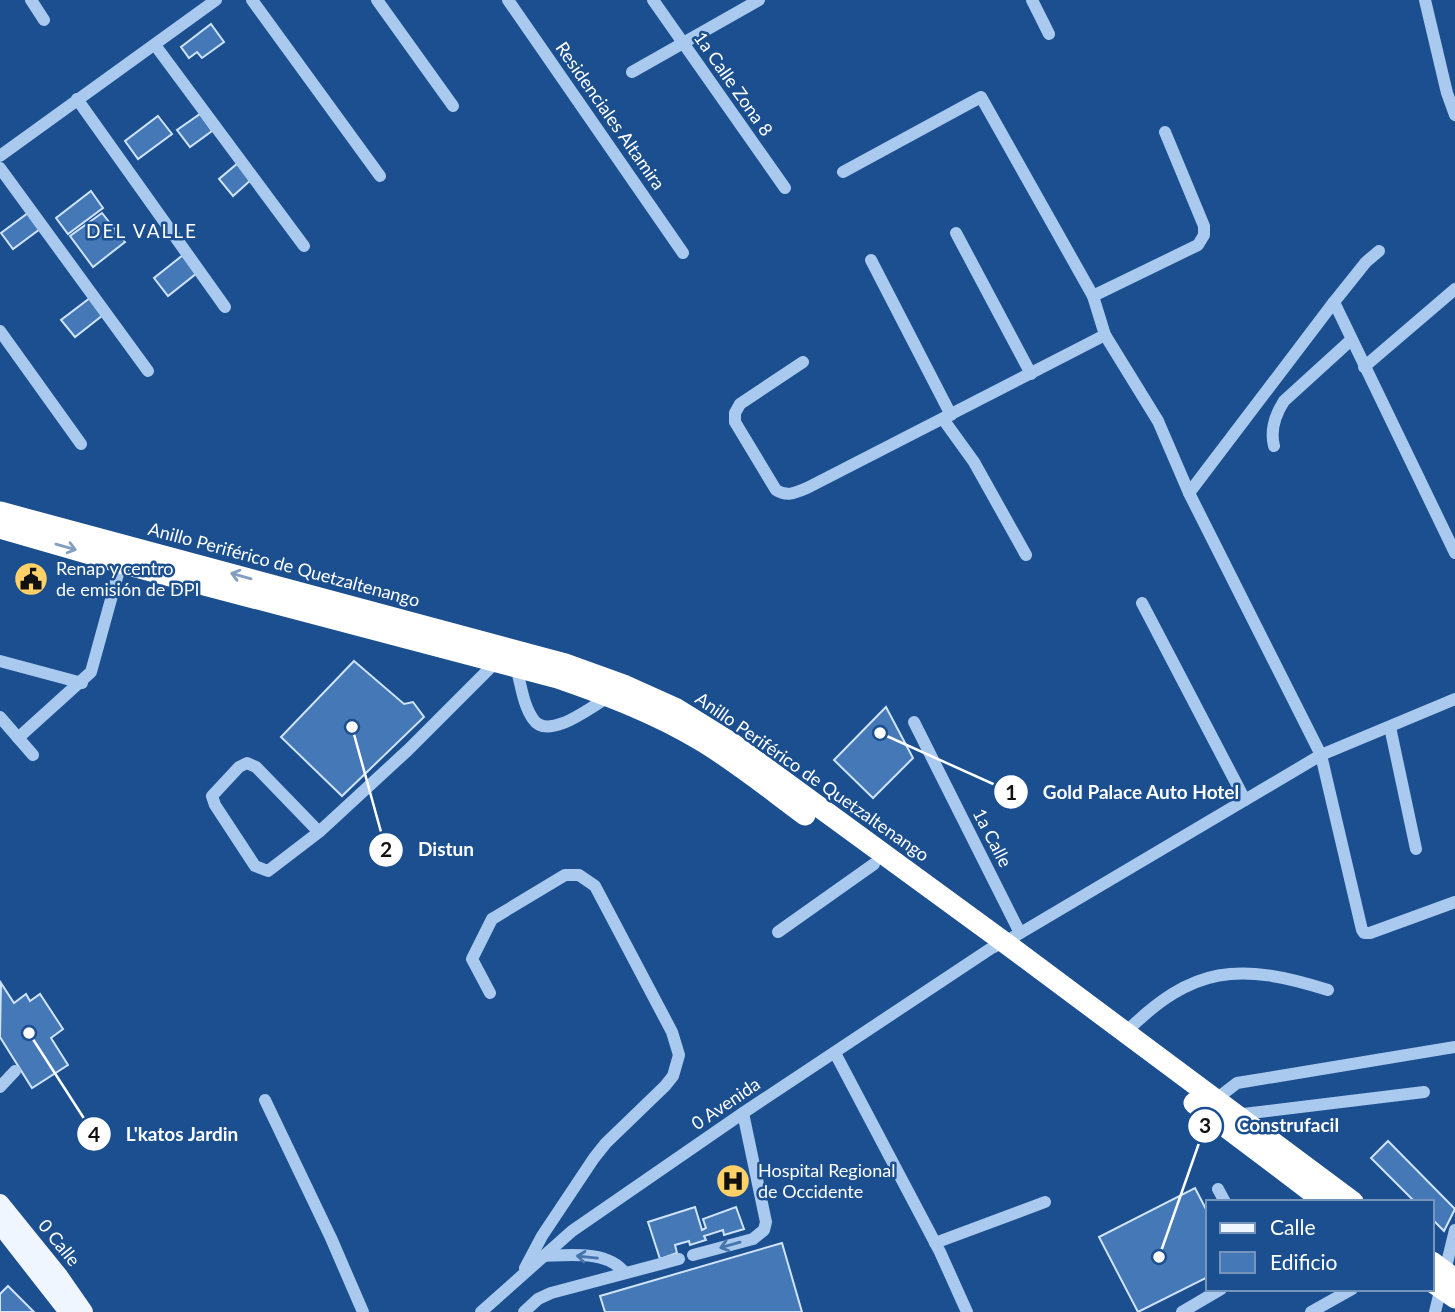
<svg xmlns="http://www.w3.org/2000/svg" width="1455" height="1312" font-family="Lato,sans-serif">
	<rect width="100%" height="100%" fill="#1b4f8f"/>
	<g fill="#4478b7" stroke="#cfe3fa" stroke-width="2">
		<polygon points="211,24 224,42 202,58 197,52 189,58 181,47"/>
		<polygon points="200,114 212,131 190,147 177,130"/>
		<polygon points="158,116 172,134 138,159 125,141"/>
		<polygon points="238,163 252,179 233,196 219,179"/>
		<polygon points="91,191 103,208 68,234 56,218"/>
		<polygon points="28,213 40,229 13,249 1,233"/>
		<polygon points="102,213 125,242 93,267 70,236"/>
		<polygon points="183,255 197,273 168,296 154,278"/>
		<polygon points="90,298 103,315 75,337 61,320"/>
		<polygon points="354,661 404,704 413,702 424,717 342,796 281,737"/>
		<polygon points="886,707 913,758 873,798 834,760"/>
		<polygon points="1,983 14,1003 26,994 30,1001 40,994 63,1029 51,1038 68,1065 32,1088 0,1037"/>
		<polygon points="1388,1141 1455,1209 1444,1231 1432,1219 1432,1202 1415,1202 1371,1158"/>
		<polygon points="1195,1188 1208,1213 1208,1277 1138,1312 1099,1237"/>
		<polygon points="695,1207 702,1230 706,1228 703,1219 736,1207 744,1229 724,1235 723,1230 704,1236 706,1240 690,1245 689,1241 675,1245 677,1253 660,1259 648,1222"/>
		<polygon points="782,1243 802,1312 605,1312 600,1296"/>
		<polygon points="8,1286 34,1312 0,1312 0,1294"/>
	</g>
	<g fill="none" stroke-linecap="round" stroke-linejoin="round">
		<g stroke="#a9c9ee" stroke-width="12">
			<polyline points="31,0 44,20"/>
			<polyline points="252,0 380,176"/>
			<polyline points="377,0 453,106"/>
			<polyline points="508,0 683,253"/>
			<polyline points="653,0 785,188"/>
			<polyline points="1032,0 1049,34"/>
			<polyline points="1425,0 1447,93 1455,115"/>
			<polyline points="155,45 304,246"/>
			<polyline points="632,72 759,0"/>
			<polyline points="77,99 225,307"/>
			<polyline points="0,156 216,0"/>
			<polyline points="0,168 148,371"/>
			<polyline points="843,172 981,97 1093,296 1105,335 1158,421 1189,493 1321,755 1362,930 1364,933 1370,933 1455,902"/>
			<polyline points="956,233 1031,374"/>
			<polyline points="1379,251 1366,262 1334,302 1455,553"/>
			<polyline points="871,260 951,415"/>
			<polyline points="1093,296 1198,245 1204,235 1204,226 1165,132"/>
			<polyline points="0,331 81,444"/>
			<path d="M803,362L740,404L735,413V422L776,490C787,497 795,493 807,488L1105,335"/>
			<polyline points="1364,367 1455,289"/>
			<polyline points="943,419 974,462 1026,555"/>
			<path d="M1274,446C1270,430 1275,415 1284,401L1351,340"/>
			<polyline points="1189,493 1334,302"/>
			<polyline points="1142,603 1245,800"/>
			<polyline points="0,661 82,683"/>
			<path d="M516,667C521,684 523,705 533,719C548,742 592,706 610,696"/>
			<polyline points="0,717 33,755"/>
			<polyline points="914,722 1020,933"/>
			<polyline points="1390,727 1416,849"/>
			<polyline points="18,738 91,672 121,563"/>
			<polyline points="319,832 256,767 247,763 239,767 212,796 215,805 255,866 268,871 319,832 408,750 497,661"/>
			<polyline points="778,932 874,864"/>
			<polyline points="490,993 472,959 492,919 565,875 579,875 595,886 672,1032 679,1055 673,1076 665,1086 606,1143 594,1158 542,1236 525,1268"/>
			<path d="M1125,1033C1193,965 1239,962 1328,990"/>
			<polyline points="835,1053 940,1252 967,1312"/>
			<polyline points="0,1087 15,1071"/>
			<polyline points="265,1100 331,1238 363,1312"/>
			<polyline points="1215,1100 1237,1083 1455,1047"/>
			<polyline points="1235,1115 1424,1092"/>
			<polyline points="1218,1189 1225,1202"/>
			<polyline points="935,1243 1045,1202"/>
			<polyline points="693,1255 753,1239 764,1230 766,1222 743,1113"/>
			<path d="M543,1256C569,1255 608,1250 625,1273"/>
			<polyline points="481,1312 572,1231 743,1113 990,949 1012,938 1321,755 1455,699"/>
			<polyline points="524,1312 538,1299 551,1293 679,1259"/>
			<polyline points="1182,1312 1221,1289"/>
			<polyline points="1311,1312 1352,1289"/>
			<polyline points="1435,1312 1455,1230"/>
		</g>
		<g stroke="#f0f6ff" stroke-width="18">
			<polyline points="0,1203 59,1276 84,1312"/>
			<polyline points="0,1225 68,1312"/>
		</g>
		<g stroke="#fff" stroke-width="21">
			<polyline points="0,512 565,664 626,686 675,708 733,744 1004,942 1353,1202"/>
			<path d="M0,528L121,563L558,678C607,695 655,713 700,740C737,762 771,790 805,815"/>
			<polyline points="1194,1103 1325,1202"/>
			<polyline points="1432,1262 1455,1279"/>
			<polyline points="1432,1282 1455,1298"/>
		</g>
	</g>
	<defs><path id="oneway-shaft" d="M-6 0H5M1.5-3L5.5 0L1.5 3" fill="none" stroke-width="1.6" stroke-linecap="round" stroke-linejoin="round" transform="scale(1.75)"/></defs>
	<g stroke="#829ec1">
		<use href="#oneway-shaft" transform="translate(66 547) rotate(16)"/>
		<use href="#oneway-shaft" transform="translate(241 576) rotate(-164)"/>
	</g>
	<g stroke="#4674ac">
		<use href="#oneway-shaft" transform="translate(730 1245) rotate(164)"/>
		<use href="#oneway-shaft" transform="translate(587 1257) rotate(-174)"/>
	</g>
	<defs>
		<g id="civic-disc" transform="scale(1.75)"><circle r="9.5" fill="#ffd166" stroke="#1b4f8f"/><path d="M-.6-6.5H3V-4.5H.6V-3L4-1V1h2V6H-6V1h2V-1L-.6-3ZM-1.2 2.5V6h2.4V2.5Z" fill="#111"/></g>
		<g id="hospital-disc" transform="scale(1.75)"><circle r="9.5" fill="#ffd166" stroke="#1b4f8f"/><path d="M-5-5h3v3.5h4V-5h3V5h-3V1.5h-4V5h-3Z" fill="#111"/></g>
	</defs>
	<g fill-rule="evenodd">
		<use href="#civic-disc" x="31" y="579"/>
		<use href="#hospital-disc" x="733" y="1181"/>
	</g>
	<g text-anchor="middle" stroke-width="5" stroke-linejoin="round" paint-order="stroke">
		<g font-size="18" fill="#fff" stroke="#1b4f8f">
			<text transform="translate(733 84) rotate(55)" y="6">1a Calle Zona 8</text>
			<text transform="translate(610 116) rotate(55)" y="6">Residenciales Altamira</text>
			<text transform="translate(284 565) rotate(15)" y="6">Anillo Periférico de Quetzaltenango</text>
			<text transform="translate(812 777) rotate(35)" y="6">Anillo Periférico de Quetzaltenango</text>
			<text transform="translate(992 838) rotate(63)" y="6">1a Calle</text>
			<text transform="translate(726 1104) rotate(-34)" y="6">0 Avenida</text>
			<text transform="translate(59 1243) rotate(51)" y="6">0 Calle</text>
		</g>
		<g font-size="18" fill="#fff" stroke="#1b4f8f" text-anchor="start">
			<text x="56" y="575">Renap y centro<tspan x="56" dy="21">de emisión de DPI</tspan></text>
			<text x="758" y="1177">Hospital Regional<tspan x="758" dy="21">de Occidente</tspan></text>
		</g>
		<g font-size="19" letter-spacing="2" fill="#fff" stroke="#1b4f8f">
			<text x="142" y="238">DEL VALLE</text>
		</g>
	</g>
	<path fill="none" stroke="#fff" stroke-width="2.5" d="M880 733L1011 792M352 727L386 850M1159 1257L1205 1126M29 1033L94 1134"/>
	<g fill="#fff" stroke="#1b4f8f" stroke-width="2.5">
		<circle cx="880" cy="733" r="7"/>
		<circle cx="352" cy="727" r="7"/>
		<circle cx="1159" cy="1257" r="7"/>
		<circle cx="29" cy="1033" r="7"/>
		<circle cx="1011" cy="792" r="18"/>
		<circle cx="386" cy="850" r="18"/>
		<circle cx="1205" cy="1126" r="18"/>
		<circle cx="94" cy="1134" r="18"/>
	</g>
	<g font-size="21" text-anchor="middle" font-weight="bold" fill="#111">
		<text x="1011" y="800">1</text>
		<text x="386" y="857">2</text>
		<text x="1205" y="1133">3</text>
		<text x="94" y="1142">4</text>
	</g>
	<g font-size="19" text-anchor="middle" font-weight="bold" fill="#fff" stroke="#1b4f8f" stroke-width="5" stroke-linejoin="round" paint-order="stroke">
		<text x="1141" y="799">Gold Palace Auto Hotel</text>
		<text x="446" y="856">Distun</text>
		<text x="1288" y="1132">Construfacil</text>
		<text x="182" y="1141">L'katos Jardin</text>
	</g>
	<rect x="1206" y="1200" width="228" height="91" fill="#1b4f8f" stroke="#7695bc" stroke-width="2"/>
	<rect x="1220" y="1223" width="35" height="10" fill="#f0f6ff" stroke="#7695bc" stroke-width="2"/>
	<text x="1270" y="1235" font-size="21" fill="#ffffff">Calle</text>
	<rect x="1220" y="1252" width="35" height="21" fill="#4478b7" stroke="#7695bc" stroke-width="2"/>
	<text x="1270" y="1270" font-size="21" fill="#ffffff">Edificio</text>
</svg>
